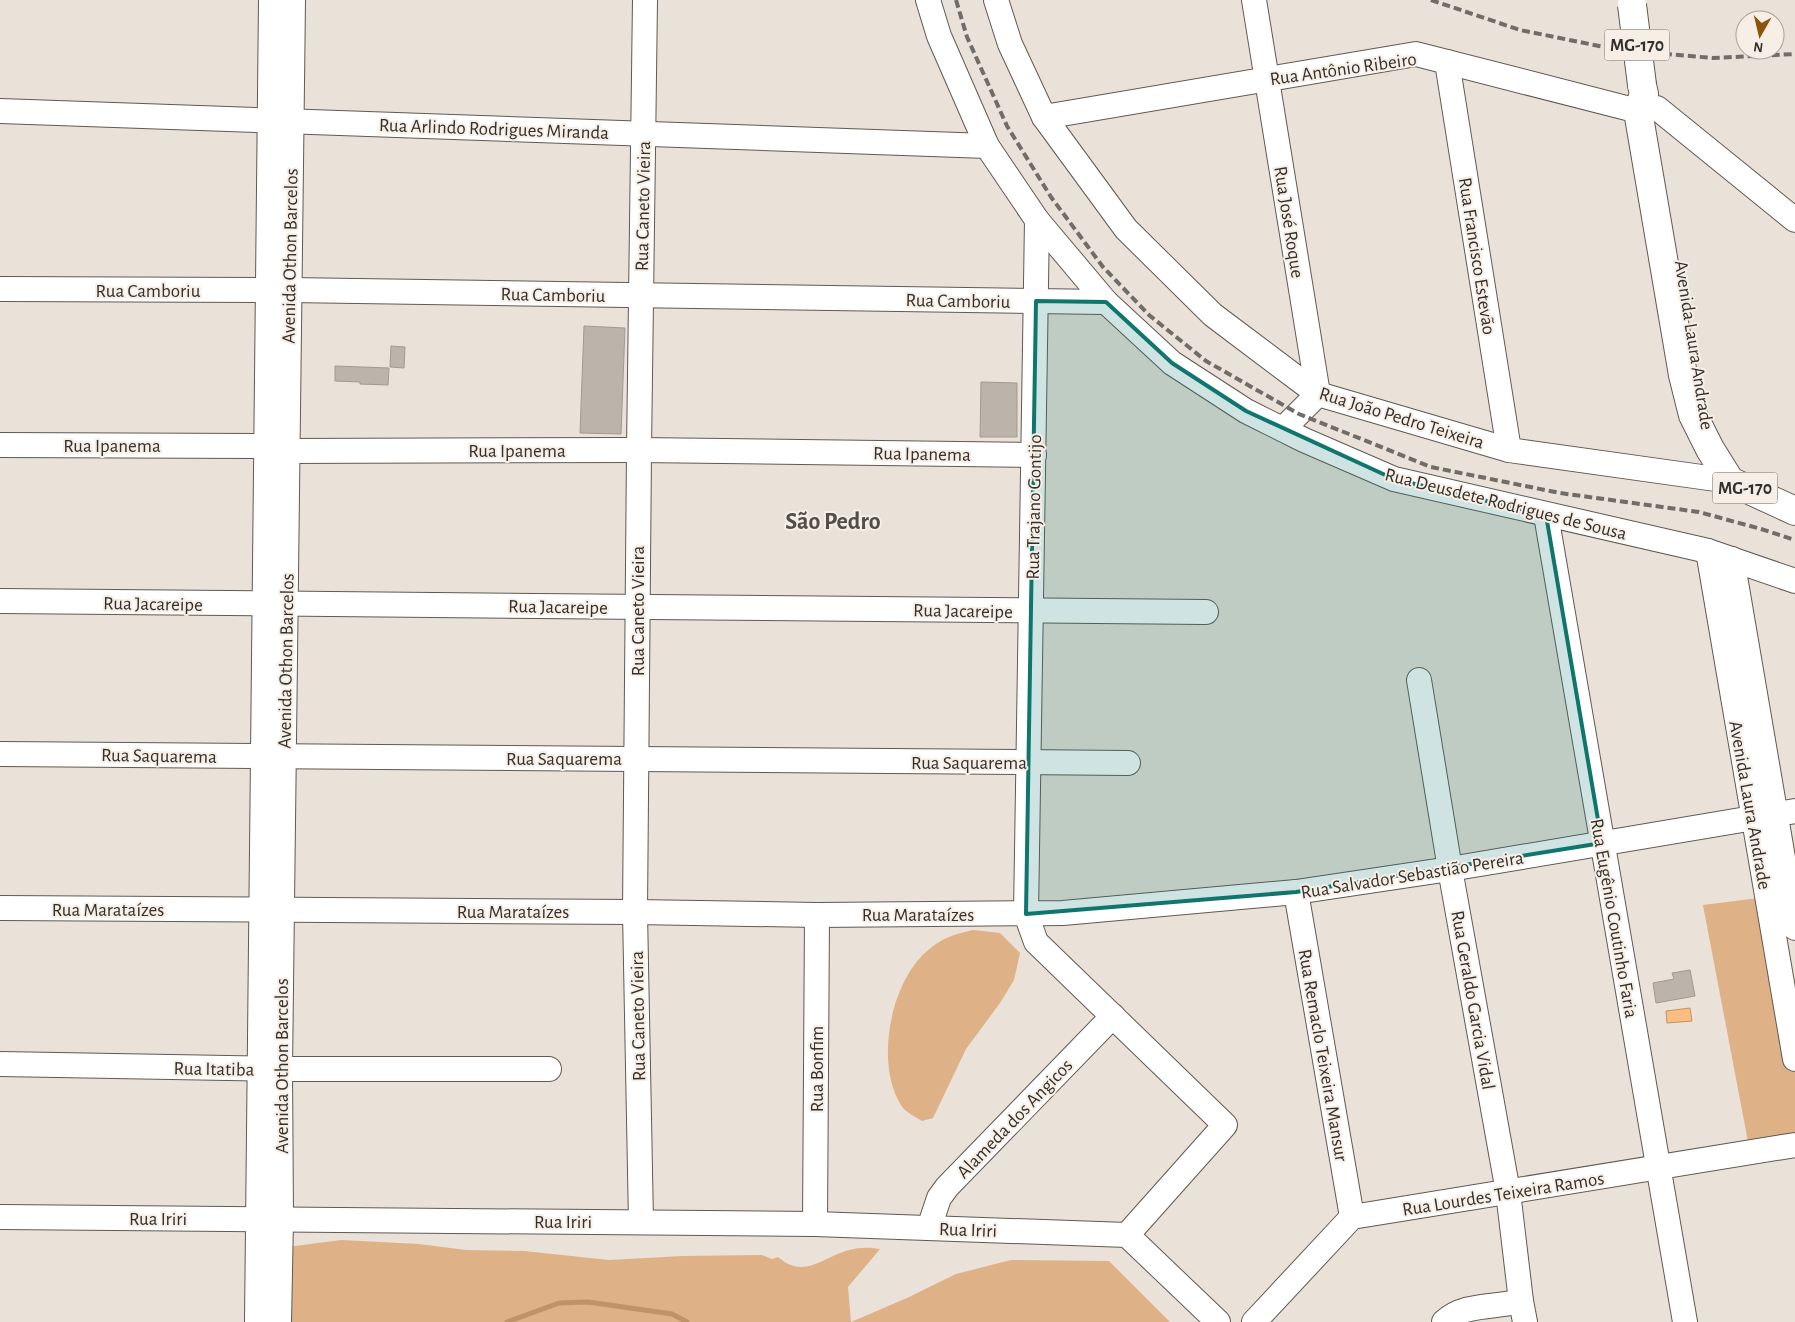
<svg xmlns="http://www.w3.org/2000/svg" width="1795" height="1322" font-family="'Alegreya Sans',sans-serif">
	<rect width="100%" height="100%" fill="#eae1d9"/>
	<g fill="#deb186">
		<polygon points="1767,897 1795,1059 1795,1145 1750,1152 1703,905"/>
		<path d="M973,930L1000,933L1020,953L1014,980L1000,1003L966,1049L933,1118L922,1121C916,1117 905,1112 901,1105C875,1064 890,984 926,952C942,938 952,935 973,930Z"/>
		<path d="M341,1240L419,1244L466,1250L524,1251L609,1260L683,1256L762,1255L772,1259L778,1257C804,1279 820,1259 846,1251C858,1247 868,1247 880,1249L848,1287L851,1322L907,1298L956,1274L1011,1260L1109,1261L1170,1322H291L287,1247Z"/>
	</g>
	<polygon fill="#fbbd80" stroke="#bf9367" points="1690,1008 1692,1021 1667,1023 1666,1011"/>
	<g fill="none" stroke-linecap="round" stroke-linejoin="round">
		<polyline stroke="#bf9367" stroke-width="5" points="507,1322 559,1303 588,1302 672,1314 687,1322"/>
	</g>
	<g fill="#bcb3ab" stroke="#a29a92">
		<polygon points="584,326 625,328 621,434 580,433"/>
		<polygon points="391,346 405,347 404,368 390,367"/>
		<polygon points="335,366 389,368 388,385 360,384 360,382 335,381"/>
		<polygon points="981,382 1017,383 1017,437 980,437"/>
		<polygon points="1690,970 1695,996 1656,1003 1653,983 1674,979 1672,973"/>
	</g>
	<g fill="none" stroke-linecap="round" stroke-linejoin="round">
		<g stroke="#615952" stroke-width="26">
			<g id="minor">
				<polyline points="928,0 939,36 987,146 1037,220 1106,302 1172,363 1246,411 1304,440 1394,479 1708,551 1795,581"/>
				<polyline points="996,0 1010,44 1044,117 1126,229 1213,315 1318,394 1509,450 1730,481"/>
				<polyline points="1254,0 1318,394 1283,429"/>
				<polyline points="1447,62 1509,450"/>
				<polyline points="0,111 987,146"/>
				<polyline points="1044,117 1416,54 1638,111 1657,108 1795,220"/>
				<polyline points="1037,220 1026,914 1036,942 1225,1125 1127,1235"/>
				<polyline points="0,289 289,290 1106,302"/>
				<polyline points="0,445 266,446 287,451 639,450 1034,455"/>
				<polyline points="1546,515 1685,1322"/>
				<polyline points="1708,551 1795,1059"/>
				<polyline points="1732,559 1795,928"/>
				<polyline points="0,601 1206,612"/>
				<polyline points="1419,680 1450,869 1508,1192 1521,1301 1525,1322"/>
				<polyline points="0,754 1128,763"/>
				<polyline points="1296,892 1352,1217"/>
				<polyline points="0,908 635,912 817,915 1063,913 1296,892 1450,869 1795,811"/>
				<polyline points="0,1064 280,1069 549,1069"/>
				<polyline points="0,1217 815,1224 1127,1235"/>
				<polyline points="641,1222 635,912 639,450 645,0"/>
				<polyline points="815,1224 817,915"/>
				<polyline points="929,1228 939,1198 947,1187 1113,1016"/>
				<polyline points="1127,1235 1218,1322"/>
				<polyline points="257,1322 271,0"/>
				<polyline points="279,1322 281,1219 280,1069 293,0"/>
				<polyline points="1254,1322 1352,1217 1795,1145"/>
				<path d="M1444,1322C1464,1303 1495,1308 1521,1301"/>
			</g>
		</g>
		<g stroke="#615952" stroke-width="30">
			<polyline id="major" points="1642,85 1644,94 1638,111 1683,375 1693,415 1710,449 1730,481 1795,511"/>
		</g>
		<use href="#minor" stroke="#fff" stroke-width="24"/>
		<use href="#major" stroke="#fff" stroke-width="28"/>
		<g stroke="#726c68" stroke-width="4" stroke-dasharray="8 4" stroke-linecap="butt">
			<polyline points="956,0 967,37 1007,126 1051,197 1103,267 1149,315 1206,361 1299,414 1431,467 1560,493 1699,512 1761,529 1795,540"/>
			<polyline points="1431,0 1520,30 1619,50 1713,58 1795,54"/>
		</g>
		<g stroke="#615952" stroke-width="30" stroke-linecap="butt">
			<polyline id="major-bridge" points="1632,5 1642,85"/>
		</g>
		<use href="#major-bridge" stroke="#fff" stroke-width="28"/>
	</g>
	<path fill="#0f766e" fill-opacity="0.2" stroke="#0f766e" stroke-width="4" stroke-linejoin="round" d="M1036,301L1106,302L1172,363L1246,411L1394,479L1546,515L1602,843L1296,892L1026,914Z"/>
	<g text-anchor="middle" stroke-width="4" stroke-linejoin="round" paint-order="stroke">
		<g fill="#f7eee6" stroke="#6e6964" stroke-width="1">
			<rect x="1604.5" y="29.5" width="65" height="31" rx="4"/>
			<rect x="1712.5" y="472.5" width="65" height="31" rx="4"/>
		</g>
		<g font-size="18" font-weight="bold" fill="#34302d">
			<text x="1637" y="51">MG-170</text>
			<text x="1745" y="494">MG-170</text>
		</g>
		<g font-size="19" fill="#34302d" stroke="#f7eee6">
			<text transform="translate(1343 68) rotate(-8)" y="7">Rua Antônio Ribeiro</text>
			<text transform="translate(494 128) rotate(2)" y="7">Rua Arlindo Rodrigues Miranda</text>
			<text transform="translate(642 206) rotate(-89)" y="7">Rua Caneto Vieira</text>
			<text transform="translate(1290 222) rotate(81)" y="7">Rua José Roque</text>
			<text transform="translate(289 256) rotate(-89)" y="7">Avenida Othon Barcelos</text>
			<text transform="translate(1478 256) rotate(81)" y="7">Rua Francisco Estevão</text>
			<text x="148" y="297">Rua Camboriu</text>
			<text transform="translate(553 294) rotate(1)" y="7">Rua Camboriu</text>
			<text transform="translate(958 300) rotate(1)" y="7">Rua Camboriu</text>
			<text transform="translate(1695 345) rotate(81)" y="7">Avenida Laura Andrade</text>
			<text transform="translate(1402 417) rotate(17)" y="7">Rua João Pedro Teixeira</text>
			<text x="112" y="452">Rua Ipanema</text>
			<text x="517" y="457">Rua Ipanema</text>
			<text transform="translate(922 453) rotate(1)" y="7">Rua Ipanema</text>
			<text transform="translate(1506 503) rotate(14)" y="7">Rua Deusdete Rodrigues de Sousa</text>
			<text transform="translate(1033 507) rotate(-89)" y="7">Rua Trajano Gontijo</text>
			<text transform="translate(153 603) rotate(1)" y="7">Rua Jacareipe</text>
			<text transform="translate(558 606) rotate(1)" y="7">Rua Jacareipe</text>
			<text transform="translate(963 610) rotate(1)" y="7">Rua Jacareipe</text>
			<text transform="translate(637 611) rotate(-90)" y="7">Rua Caneto Vieira</text>
			<text transform="translate(285 661) rotate(-89)" y="7">Avenida Othon Barcelos</text>
			<text transform="translate(159 755) rotate(1)" y="7">Rua Saquarema</text>
			<text x="564" y="765">Rua Saquarema</text>
			<text x="969" y="769">Rua Saquarema</text>
			<text transform="translate(1751 805) rotate(80)" y="7">Avenida Laura Andrade</text>
			<text transform="translate(1412 874) rotate(-9)" y="7">Rua Salvador Sebastião Pereira</text>
			<text x="108" y="916">Rua Marataízes</text>
			<text x="513" y="918">Rua Marataízes</text>
			<text x="918" y="921">Rua Marataízes</text>
			<text transform="translate(1615 918) rotate(80)" y="7">Rua Eugênio Coutinho Faria</text>
			<text transform="translate(1474 1000) rotate(80)" y="7">Rua Geraldo Garcia Vidal</text>
			<text transform="translate(637 1016) rotate(-91)" y="7">Rua Caneto Vieira</text>
			<text transform="translate(1324 1055) rotate(80)" y="7">Rua Remaclo Teixeira Mansur</text>
			<text transform="translate(281 1066) rotate(-90)" y="7">Avenida Othon Barcelos</text>
			<text transform="translate(214 1068) rotate(1)" y="7">Rua Itatiba</text>
			<text transform="translate(816 1069) rotate(-90)" y="7">Rua Bonfim</text>
			<text transform="translate(1014 1118) rotate(-46)" y="7">Alameda dos Angicos</text>
			<text transform="translate(1503 1193) rotate(-9)" y="7">Rua Lourdes Teixeira Ramos</text>
			<text x="158" y="1225">Rua Iriri</text>
			<text x="563" y="1228">Rua Iriri</text>
			<text transform="translate(968 1229) rotate(2)" y="7">Rua Iriri</text>
		</g>
		<g font-size="24" font-weight="bold" fill="#554e47" stroke="#f7eee6">
			<text x="833" y="529">São Pedro</text>
		</g>
	</g>
	<g transform="translate(1760 35) rotate(188)"><circle r="24" fill="#f7eee6" stroke="#a9a29c"/>
	<path d="M0-4L9 19L0 12L-9 19Z" fill="#8c5409"/>
	<text y="-8" font-size="14" font-weight="bold" text-anchor="middle" fill="#34302d">N</text>
	</g>
</svg>
